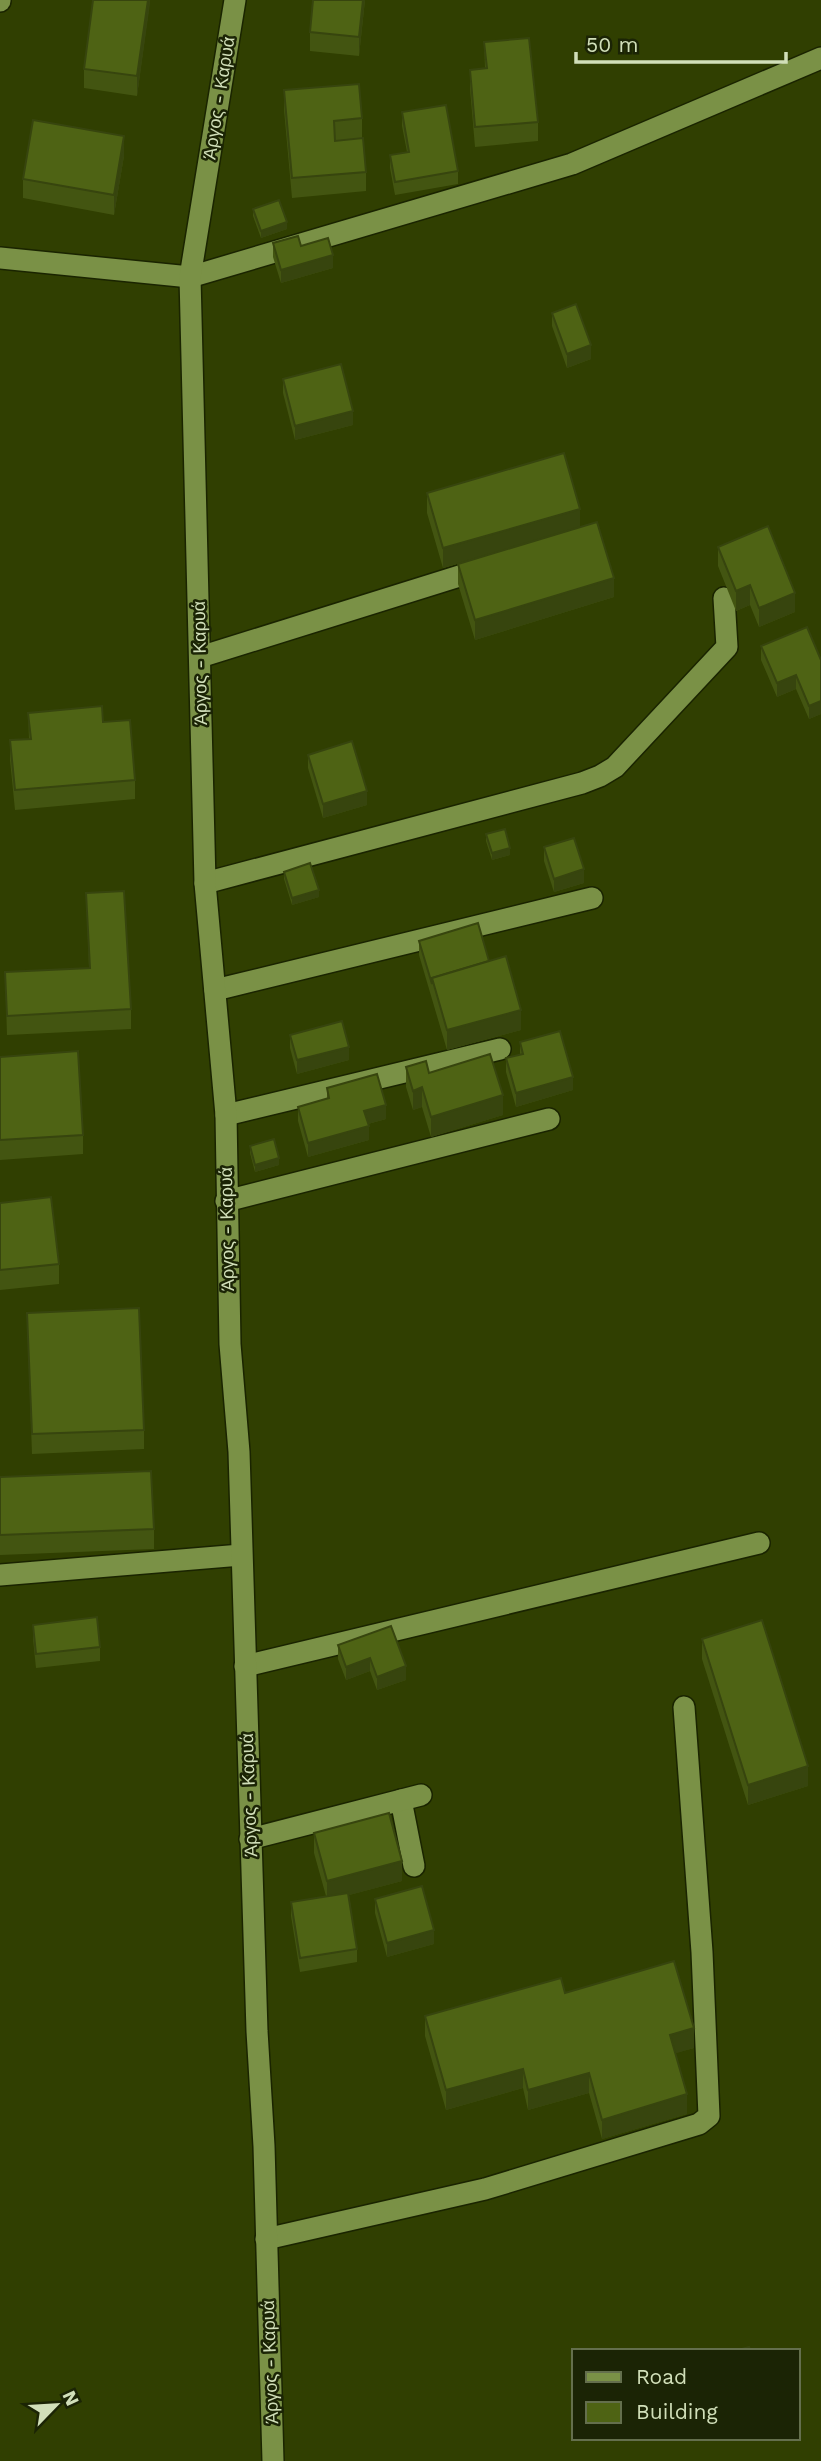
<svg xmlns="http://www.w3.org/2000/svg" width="821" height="2461" font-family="'Work Sans',sans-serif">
	<rect width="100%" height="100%" fill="#303f01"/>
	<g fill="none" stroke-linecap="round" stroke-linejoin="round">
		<g stroke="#1a2400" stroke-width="24">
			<g id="street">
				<polyline points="0,1 0,0"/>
				<polyline points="0,258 190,277 572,164 821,58"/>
				<polyline points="200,657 485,568"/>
				<polyline points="205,883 582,783 600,776 615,767 727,647 724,598"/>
				<polyline points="215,990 592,898"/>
				<polyline points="226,1115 500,1049"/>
				<polyline points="226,1201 549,1119"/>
				<polyline points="0,1575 241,1555"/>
				<polyline points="245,1666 759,1543"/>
				<polyline points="401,1800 414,1866"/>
				<polyline points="250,1839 421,1795"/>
				<polyline points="266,2239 485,2189 699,2124 709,2116 702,1952 684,1707"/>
			</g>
		</g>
		<g stroke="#1a2400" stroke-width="24">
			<polyline id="secondary" points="235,0 190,277 205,883 226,1115 230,1344 239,1452 257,2031 264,2146 273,2461"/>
		</g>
		<use href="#street" stroke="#7a9146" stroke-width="21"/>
		<use href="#secondary" stroke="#7a9146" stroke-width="21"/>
	</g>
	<g fill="#435511">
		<polygon points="150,0 137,96 84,88 84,69"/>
		<polygon points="365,0 359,56 310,51 310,32"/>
		<polygon points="484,42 538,122 538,141 475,147 470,89 470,70 485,68"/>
		<polygon points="284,90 362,118 362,138 366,172 366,191 292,198 284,110"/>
		<polygon points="402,112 458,171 458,184 395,195 390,168 390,155 407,152 402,126"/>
		<polygon points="124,156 114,215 23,198 23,179"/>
		<polygon points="253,209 287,229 261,238 253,216"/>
		<polygon points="273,243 301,246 333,268 281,283 273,257"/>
		<polygon points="552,313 591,359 567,368 552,326"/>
		<polygon points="283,379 353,425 295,440 283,393"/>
		<polygon points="427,493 580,527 614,597 475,640 458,584 458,564 513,548 443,568 427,513"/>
		<polygon points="718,547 795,612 759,627 750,605 736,611 718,566"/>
		<polygon points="761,646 821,660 821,714 809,719 796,689 777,697 761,660"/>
		<polygon points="28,713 103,722 135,780 135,799 15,810 10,760 10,740 29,739"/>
		<polygon points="308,755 367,805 323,818 308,768"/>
		<polygon points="486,834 510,855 492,860 486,841"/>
		<polygon points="544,847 584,883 554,892 544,861"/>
		<polygon points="284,872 319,897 292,905 284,879"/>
		<polygon points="86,893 131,1009 131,1029 7,1035 5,972 89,968"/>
		<polygon points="419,941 521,1030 447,1050 419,955"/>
		<polygon points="290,1035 349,1060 297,1074 290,1048"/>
		<polygon points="520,1042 573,1090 516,1107 506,1072 506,1058 520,1055"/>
		<polygon points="0,1057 83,1135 83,1154 0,1160"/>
		<polygon points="406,1067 429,1073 503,1115 431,1137 422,1107 413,1110 406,1087"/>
		<polygon points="327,1088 386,1119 368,1124 369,1140 308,1157 298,1121 298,1107 327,1099"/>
		<polygon points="250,1146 279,1165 255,1172 250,1153"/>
		<polygon points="0,1203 59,1264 59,1284 0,1290"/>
		<polygon points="27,1313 144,1430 144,1449 32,1454"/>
		<polygon points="0,1477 154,1529 154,1549 0,1555"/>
		<polygon points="33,1625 100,1647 100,1661 36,1668 33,1639"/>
		<polygon points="391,1626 406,1680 377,1690 370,1671 346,1680 338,1659 338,1645"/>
		<polygon points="702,1639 808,1786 748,1805 702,1659"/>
		<polygon points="314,1833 402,1881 349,1895 357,1949 357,1962 300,1972 291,1916 291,1902 326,1896 314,1853"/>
		<polygon points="375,1899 434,1944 387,1957 375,1913"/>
		<polygon points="565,1993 694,2048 675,2053 687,2114 602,2139 589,2093 528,2110 523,2088 446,2110 425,2036 425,2016"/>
	</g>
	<g fill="#37450e">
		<polygon points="148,0 150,0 150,4 137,96 137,76"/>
		<polygon points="363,0 365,0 359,56 359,37"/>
		<polygon points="124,136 124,156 114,215 114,195"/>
		<polygon points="287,222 287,229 261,238 261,231"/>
		<polygon points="333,255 333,268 281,283 281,270"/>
		<polygon points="591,345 591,359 567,368 567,354"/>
		<polygon points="353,411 353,425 295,440 295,426"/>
		<polygon points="580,509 580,528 443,568 443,548"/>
		<polygon points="614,578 614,597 475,640 475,620"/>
		<polygon points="750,585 750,605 736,611 736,591"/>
		<polygon points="795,593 795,612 759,627 759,608"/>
		<polygon points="796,675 796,689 777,697 777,683"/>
		<polygon points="821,701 821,714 809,719 809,706"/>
		<polygon points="367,791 367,805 323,818 323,804"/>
		<polygon points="510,848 510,855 492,860 492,853"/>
		<polygon points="584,869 584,883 554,892 554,879"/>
		<polygon points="319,890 319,897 292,905 292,898"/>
		<polygon points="521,1010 521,1030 447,1050 447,1030"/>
		<polygon points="349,1047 349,1060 297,1074 297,1060"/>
		<polygon points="573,1077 573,1090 516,1107 516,1093"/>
		<polygon points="422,1087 422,1107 413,1110 413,1091"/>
		<polygon points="503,1095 503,1115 431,1137 431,1117"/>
		<polygon points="386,1105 386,1119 364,1125 364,1111"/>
		<polygon points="369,1126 369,1140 308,1157 308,1143"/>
		<polygon points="279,1158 279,1165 255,1172 255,1165"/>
		<polygon points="370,1658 370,1671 346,1680 346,1667"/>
		<polygon points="406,1666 406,1680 377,1690 377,1677"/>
		<polygon points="808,1766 808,1786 748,1805 748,1785"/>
		<polygon points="402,1861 402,1881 327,1901 327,1881"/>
		<polygon points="434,1930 434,1944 387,1957 387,1943"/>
		<polygon points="694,2028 694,2048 670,2055 670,2035"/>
		<polygon points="523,2069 523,2088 446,2110 446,2090"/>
		<polygon points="589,2073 589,2093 528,2110 528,2090"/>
		<polygon points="687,2094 687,2114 602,2139 602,2120"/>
	</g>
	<g fill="#4e6314" stroke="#37450e" stroke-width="2">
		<polygon points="93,0 148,0 137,76 84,69"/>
		<polygon points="313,0 363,0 359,37 310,32"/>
		<polygon points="529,38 538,122 475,127 470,70 487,68 484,42"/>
		<polygon points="359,84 362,118 334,121 335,141 363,138 366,172 292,178 284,90"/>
		<polygon points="446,105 458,171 395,182 390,155 409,152 402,112"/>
		<polygon points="33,120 124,136 114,195 23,179"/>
		<polygon points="279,200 287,222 261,231 253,209"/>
		<polygon points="298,236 301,246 328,238 333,255 281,270 273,243"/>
		<polygon points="576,304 591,345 567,354 552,313"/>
		<polygon points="341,364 353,411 295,426 283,379"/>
		<polygon points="564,453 580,509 443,548 427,493"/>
		<polygon points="597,522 614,578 475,620 458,564"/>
		<polygon points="768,526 795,593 759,608 750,585 736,591 718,547"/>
		<polygon points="807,627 821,660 821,701 809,706 796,675 777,683 761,646"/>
		<polygon points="102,706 103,722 130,720 135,780 15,790 10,740 31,739 28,713"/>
		<polygon points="352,741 367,791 323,804 308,755"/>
		<polygon points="505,829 510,848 492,853 486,834"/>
		<polygon points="574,838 584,869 554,879 544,847"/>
		<polygon points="310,863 319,890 292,898 284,872"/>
		<polygon points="124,891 131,1009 7,1016 5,972 90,968 86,893"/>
		<polygon points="478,923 489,961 432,978 432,984 419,941"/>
		<polygon points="506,956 521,1010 447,1030 432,978"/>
		<polygon points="342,1021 349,1047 297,1060 290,1035"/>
		<polygon points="560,1031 573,1077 516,1093 506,1058 523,1054 520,1042"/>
		<polygon points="78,1051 83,1135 0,1140 0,1057"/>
		<polygon points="490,1054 503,1095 431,1117 422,1087 413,1091 406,1067 426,1061 429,1073"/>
		<polygon points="377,1074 386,1105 364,1111 369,1126 308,1143 298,1107 329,1098 327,1088"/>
		<polygon points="274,1139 279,1158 255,1165 250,1146"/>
		<polygon points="51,1197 59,1264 0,1270 0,1203"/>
		<polygon points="139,1308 144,1430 32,1434 27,1313"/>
		<polygon points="151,1471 154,1529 0,1535 0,1477"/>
		<polygon points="97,1617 100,1647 36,1654 33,1625"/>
		<polygon points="762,1620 808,1766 748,1785 702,1639"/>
		<polygon points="391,1626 406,1666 377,1677 370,1658 346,1667 338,1645"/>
		<polygon points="389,1813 402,1861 327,1881 314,1833"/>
		<polygon points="422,1886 434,1930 387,1943 375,1899"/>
		<polygon points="348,1893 357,1949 300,1958 291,1902"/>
		<polygon points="674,1961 694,2028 670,2035 687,2094 602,2120 589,2073 528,2090 523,2069 446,2090 425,2016 561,1978 565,1993"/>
		<polygon points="749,2347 751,2351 735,2351"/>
	</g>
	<g text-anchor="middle" stroke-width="5" stroke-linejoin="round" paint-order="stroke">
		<g font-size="18" fill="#d1dfb9" stroke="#1b2405">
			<text transform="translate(219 98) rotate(-81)" y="6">Άργος - Καρυά</text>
			<text transform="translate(200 663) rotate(-91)" y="6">Άργος - Καρυά</text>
			<text transform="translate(227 1229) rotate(-91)" y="6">Άργος - Καρυά</text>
			<text transform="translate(249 1795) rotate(-92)" y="6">Άργος - Καρυά</text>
			<text transform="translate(270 2362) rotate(-92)" y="6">Άργος - Καρυά</text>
		</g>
	</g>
	<rect x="572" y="2349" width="228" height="91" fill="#1b2405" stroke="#646f4d" stroke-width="2"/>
	<rect x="586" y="2372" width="35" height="10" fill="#7a9146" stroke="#646f4d" stroke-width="2"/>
	<text x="636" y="2384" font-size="21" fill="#d1dfb9">Road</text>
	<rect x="586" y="2402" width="35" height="21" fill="#4e6314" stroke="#646f4d" stroke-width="2"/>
	<text x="636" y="2419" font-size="21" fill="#d1dfb9">Building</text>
	<g transform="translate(56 2405) rotate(65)" stroke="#1b2405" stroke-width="5" paint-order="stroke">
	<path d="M0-5L12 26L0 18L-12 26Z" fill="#d1dfb9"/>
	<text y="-10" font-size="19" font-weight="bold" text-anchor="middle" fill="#d1dfb9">N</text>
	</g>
	<path d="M576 52v10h210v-10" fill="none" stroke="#d1dfb9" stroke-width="3.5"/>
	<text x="586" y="52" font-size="21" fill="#d1dfb9" stroke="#1b2405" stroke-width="5" paint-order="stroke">50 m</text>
</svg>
